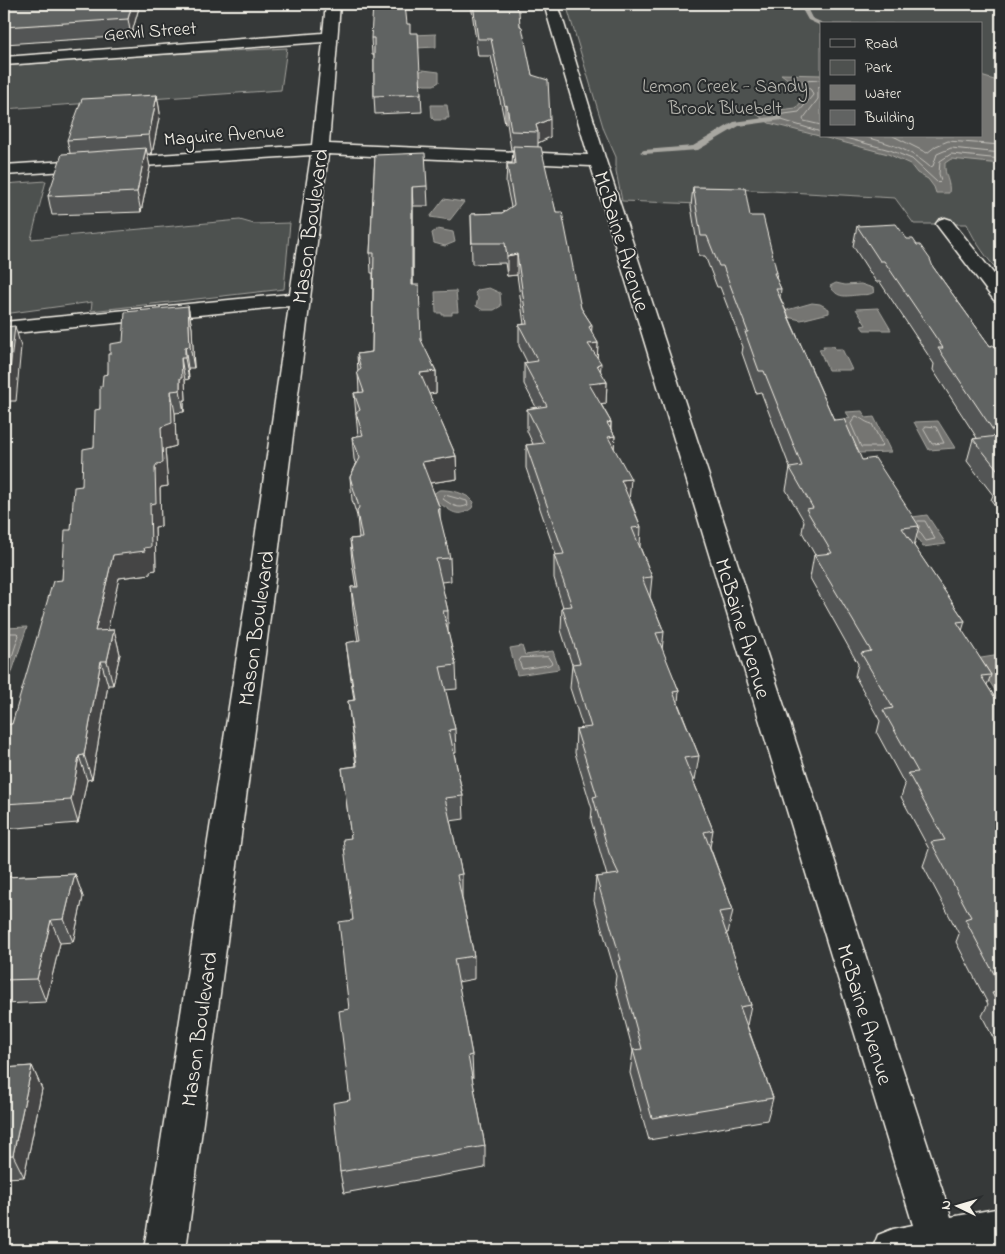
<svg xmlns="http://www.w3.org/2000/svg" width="1005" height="1254" font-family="'Indie Flower',sans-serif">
	<rect width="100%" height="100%" fill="#363939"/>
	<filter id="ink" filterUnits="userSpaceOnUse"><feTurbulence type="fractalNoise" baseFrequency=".02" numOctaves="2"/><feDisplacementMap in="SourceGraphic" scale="10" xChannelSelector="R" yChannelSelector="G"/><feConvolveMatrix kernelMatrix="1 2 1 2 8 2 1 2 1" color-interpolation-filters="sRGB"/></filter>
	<g filter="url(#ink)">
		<g fill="#4e514f" stroke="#a1a19c" fill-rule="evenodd">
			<path d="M566,4H1001V275C988,259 975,243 967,224H914L895,198L700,187V204L622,201L616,171V157L604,130ZM821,24H981V136H821Z"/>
			<polygon points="287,48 281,90 4,109 4,66 135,56"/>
			<polygon points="46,181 31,239 240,220 254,224 290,223 284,289 91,311 92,302 4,314 4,184"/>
		</g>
		<g fill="#757572" stroke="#a8a7a1">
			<polygon points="436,34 436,47 416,48 413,35"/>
			<polygon points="423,70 439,72 439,82 434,85 424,85 419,82 418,72"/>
			<path d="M781,74L821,75V136H981V76L1001,82V164L951,159L945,163C944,176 951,182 949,193H936L934,187L928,179L917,173L910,164L888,154L769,123L755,113L796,108L808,94Z"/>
			<polygon points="431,105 447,105 449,118 446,118 446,120 434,120 432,118"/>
			<polygon points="444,199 464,202 450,220 430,217"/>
			<polygon points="438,229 453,232 455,242 445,246 434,243 432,233"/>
			<path d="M836,283L845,285L861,284L873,288L874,292C868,296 864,294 858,295C845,296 838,299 830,286Z"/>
			<polygon points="489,288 500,293 501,306 494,310 483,310 476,306 478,298 475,293 478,290"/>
			<polygon points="456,291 458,312 452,312 452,315 442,315 442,313 436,313 435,292"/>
			<polygon points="812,303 820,304 829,309 829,313 801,320 787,317 785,311 787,310"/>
			<polygon points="878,308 891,330 864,330 861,326 866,325 856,309"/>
			<polygon points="823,346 834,346 835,349 842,349 852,370 828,370 819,349 824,349"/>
			<polygon points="862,411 866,418 874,417 891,452 859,453 843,419 850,418 846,412"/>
			<polygon points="938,421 955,448 929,450 914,422"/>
			<path d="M439,490C449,489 467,493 474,502L472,508C455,521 449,507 436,502L433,494Z"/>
			<polygon points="927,515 946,544 923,547 905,518"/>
			<polygon points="27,627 11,675 4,676 4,628"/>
			<polygon points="522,646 525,655 553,651 559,669 517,675 510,648"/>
			<polygon points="1000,655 1001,657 1000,698 975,659"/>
		</g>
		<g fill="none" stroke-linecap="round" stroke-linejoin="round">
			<g stroke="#c1bfb9" stroke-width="1">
				<polyline points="821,80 803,81 803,84 811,90 813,95 799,112 777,115 775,118 821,132"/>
				<polyline points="821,87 818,88 818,99 803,119 804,121 821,125"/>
				<polyline points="838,136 890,150 912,159 938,183 941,180 939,174 940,161 951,154 1001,159"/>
				<path d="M863,136C890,144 908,148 930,167L933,166L937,154L951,148L1001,153"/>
				<polyline points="893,136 927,153 936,146 948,141 1001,145"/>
				<path d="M856,416C862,418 864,422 872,424L882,444L881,447H861L851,424Z"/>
				<polygon points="926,426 936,427 944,443 932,444 924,430"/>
				<path d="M445,495L467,501L468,505C458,510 452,505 443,499Z"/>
				<polyline points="918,521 925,521 935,539 926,541 919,531"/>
				<polyline points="4,633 17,633 19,635 8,669 4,671"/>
				<polygon points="548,657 552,663 549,665 522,669 519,661 521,658"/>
			</g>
			<g fill="#a8a7a1" fill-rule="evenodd">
				<polygon points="799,4 805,4 812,18 825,24 821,24 821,26 808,20"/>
				<polygon points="779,116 783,118 782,120 739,126 698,150 644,154 640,152 644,150 693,146 734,122"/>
			</g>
			<g stroke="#f4f1e8" stroke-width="3">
				<g id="minor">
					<polygon points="326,4 340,4 329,144 588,155 544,4 558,4 606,161 951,1217 1001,1208 1001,1248 993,1250 872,1250 878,1235 893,1229 913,1225 591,166 328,154 275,579 186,1250 144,1250 249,579 289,306 4,334 4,322 290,294 311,155 4,175 4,165 312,145 323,42 4,65 4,57 323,33"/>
					<polygon points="945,218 951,220 1001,283 1001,302 994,300 936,224 939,220"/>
				</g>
			</g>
			<use href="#minor" fill="#2a2d2e" fill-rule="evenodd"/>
		</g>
		<g fill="#535554" stroke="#f4f1e8">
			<polygon points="4,4 140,4 131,36 4,44"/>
			<polygon points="471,4 515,4 532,75 550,137 538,143 538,147 556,212 581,308 592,325 591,332 598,343 597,357 600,371 607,382 606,404 601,404 611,422 611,429 615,436 614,448 630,499 641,527 640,547 652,577 650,597 664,632 662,650 679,691 678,703 699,756 695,780 693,780 713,830 710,847 733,910 728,933 726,933 751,1005 747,1025 773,1098 767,1120 649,1140 630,1073 633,1051 615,984 616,976 594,901 596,877 607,876 591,820 592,809 575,753 576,729 583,728 570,688 572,665 561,630 562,607 563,607 554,578 554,555 556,555 526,468 526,445 533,444 527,431 527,409 536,407 524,384 524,363 527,362 519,346 519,325 524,324 517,275 507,276 505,263 472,264 471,214 502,213 511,207 506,183 507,164 512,164 513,150 511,150 507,123 505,124 491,56 478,56"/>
			<polygon points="407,24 410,33 421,94 422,112 375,114 374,96 374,55 372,55 371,38"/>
			<polygon points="157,95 160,113 152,154 147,154 150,167 141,212 52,215 48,196 70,153 67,140"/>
			<polygon points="375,155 427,186 428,206 413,206 413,285 421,341 436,371 436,393 429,394 456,456 457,479 430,483 440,509 440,520 450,558 451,581 441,582 448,611 448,633 456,665 457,689 445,690 455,729 456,753 454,753 463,796 464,819 450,821 462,874 462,898 474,956 474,979 458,982 472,1055 473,1078 472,1078 485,1146 485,1168 344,1193 340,1172 350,1100 349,1009 353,920 351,838 342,768 356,766 348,701 354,700 349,666 346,643 358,641 353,611 351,587 356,587 352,562 350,539 359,538 357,516 352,500 350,477 356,465 354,459 352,437 358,436 354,393 359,392 357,354 372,352 373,273 371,273 370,253"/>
			<polygon points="693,187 750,216 777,273 776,278 781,289 780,297 834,420 862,460 919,526 914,546 965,621 962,631 991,675 987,685 1001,707 1001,1053 982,1016 988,1004 956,942 959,934 923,866 929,849 901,797 905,785 877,733 880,721 855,676 858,664 810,578 814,555 815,555 802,532 804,521 786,490 790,468 761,392 756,393 742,353 743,347 720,287 717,287 705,256 699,256 691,206"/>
			<polygon points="857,226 907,239 933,267 990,346 1001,356 1001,514 991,500 993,495 967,461 973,439 977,438 933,370 934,364 880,282 876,282 853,246"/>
			<polygon points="188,306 192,328 194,368 188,368 189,379 185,380 186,400 184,400 184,412 175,413 176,446 165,449 168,486 161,487 160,489 161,526 155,527 156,570 150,571 150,574 119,578 107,630 114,630 120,654 113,685 108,685 92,779 87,780 78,823 4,829 4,725 12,724 62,580 71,530 82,486 94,447 100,409 102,386 108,374 110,354 123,342"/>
			<polygon points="75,874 83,897 73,942 60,943 46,1002 4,1004 4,877"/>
			<polygon points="32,1066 42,1089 24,1177 6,1178 4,1188 4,1068"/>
		</g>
		<g fill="#444545" stroke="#f4f1e8">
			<polygon points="132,4 140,4 131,36 128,19"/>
			<polygon points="157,95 160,113 152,154 149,135"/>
			<polygon points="507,105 507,123 505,124 505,106"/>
			<polygon points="550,119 550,137 538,143 538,132 536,125"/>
			<polygon points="146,148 150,167 141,212 137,192"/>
			<polygon points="412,187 413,206 413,306 412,285"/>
			<polygon points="517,254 517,275 507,276 507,256"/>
			<polygon points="188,306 192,328 194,368 190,346"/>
			<polygon points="592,325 591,344 598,343 597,364 587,365 589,327"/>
			<polygon points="15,326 21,347 16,401 10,401 7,431 4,431 4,379"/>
			<polygon points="185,347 188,368 189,379 185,358"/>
			<polygon points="181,358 185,380 186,400 184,400 184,412 180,390 180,378"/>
			<polygon points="601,363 600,383 607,382 606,404 588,406 589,384 597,365"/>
			<polygon points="436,371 436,393 421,395 420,373"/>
			<polygon points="171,391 175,413 176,446 165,449 168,486 161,487 160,489 161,526 155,527 156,570 150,571 150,574 119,578 102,655 95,631 113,555 150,504 161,427"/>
			<polygon points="611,422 610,437 615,436 613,459 606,460 607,423"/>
			<polygon points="456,456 457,479 423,484 422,462"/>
			<polygon points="631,479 629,501 621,480"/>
			<polygon points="114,630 120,654 113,685 107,661"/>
			<polygon points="101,661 108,685 92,779 84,755"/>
			<polygon points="79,756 87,780 78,823 71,800"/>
			<polygon points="75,874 83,897 73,942 64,919"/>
			<polygon points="51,920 60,943 46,1002 37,979"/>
			<polygon points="32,1066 42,1089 24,1177 13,1155"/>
			<polygon points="4,1173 6,1178 4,1188"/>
		</g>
		<g fill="#616362" stroke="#f4f1e8">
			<polygon points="4,4 132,4 128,19 4,27"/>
			<polygon points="373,4 405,4 407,24 410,24 410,33 418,33 421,94 374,96 374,38 371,38"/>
			<polygon points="473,4 515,4 517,10 519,11 520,26 522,27 532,75 548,80 550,119 536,125 538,132 511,131 507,105 505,106 491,39 478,39"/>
			<polygon points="157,95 149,135 67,140 82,99"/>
			<polygon points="513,146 541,147 556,212 562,212 581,308 592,325 589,327 598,343 588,344 601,363 597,365 607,382 589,384 611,422 607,423 615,436 608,437 631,479 621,480 641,527 632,528 652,577 642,578 664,632 656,633 679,691 673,692 699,756 684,758 713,830 704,832 733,910 719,912 751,1005 740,1007 773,1098 652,1118 633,1050 642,1049 618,961 621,960 596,877 619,874 609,853 593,797 597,796 576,729 591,727 572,664 580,663 562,607 572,606 554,555 564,554 526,445 544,443 527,409 547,406 524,363 538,361 519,325 527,324 517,254 507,256 505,243 472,243 471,214 502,213 514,205 507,164 515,164"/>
			<polygon points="146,148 137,192 48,196 62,154"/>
			<polygon points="425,153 427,186 412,187 412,285 419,285 421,340 436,371 420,373 456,456 422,462 440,509 438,509 450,558 436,559 448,611 443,611 456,665 440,667 455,729 449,730 463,796 445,798 462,874 457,875 474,956 454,959 472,1055 468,1056 485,1146 340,1172 333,1103 350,1100 339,1011 349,1009 339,922 353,920 343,839 351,838 342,768 357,766 348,701 355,700 346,643 360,640 351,587 358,587 350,539 362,538 357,512 359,507 350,477 360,458 352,437 363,435 356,413 360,410 354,393 364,392 357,372 361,369 357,354 372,352 374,253 370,253 375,155"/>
			<polygon points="693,187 745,188 750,216 763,216 777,273 774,273 781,289 776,289 834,420 844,419 862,460 875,458 919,526 902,528 965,621 957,622 991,675 981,676 1001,707 1001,987 965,919 971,917 931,842 945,840 908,773 918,772 883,710 893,708 861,653 871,651 814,555 832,553 806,509 813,508 790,468 802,466 764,371 759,371 745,332 748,332 723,266 719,266 707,236 701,236"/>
			<polygon points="896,224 907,239 913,239 917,245 920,245 930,259 933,267 990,346 993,345 1001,356 1001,474 973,439 997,436 938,348 943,348 884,261 880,261 857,226"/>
			<polygon points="188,306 190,346 185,347 185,358 181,358 182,378 180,378 180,390 171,391 172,423 161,427 163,463 157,464 155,467 156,503 150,504 151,547 144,548 145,551 113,555 95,631 114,630 107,661 101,661 84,755 79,756 71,800 4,804 4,725 12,724 53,581 62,580 65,530 71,530 74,487 82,486 83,449 94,447 95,410 100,409 100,386 102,386 103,375 108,374 108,354 110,354 110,344 123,342 125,312"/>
			<polygon points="15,326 9,379 4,380 4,327"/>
			<polygon points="75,874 64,919 51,920 37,979 4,980 4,877"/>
			<polygon points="1001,991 1001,1010 992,993"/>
			<polygon points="32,1066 13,1155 4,1156 4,1068"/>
		</g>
	</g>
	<g text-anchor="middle" stroke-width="4" stroke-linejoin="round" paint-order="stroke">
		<g font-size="19" fill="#f4f1e8" stroke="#2a2d2e">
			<text transform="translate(150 30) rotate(-4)" y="7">Gervil Street</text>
			<text transform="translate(224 134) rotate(-4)" y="7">Maguire Avenue</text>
		</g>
		<g font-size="19" fill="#bab9b2" stroke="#2a2d2e">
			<text x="725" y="92">Lemon Creek - Sandy<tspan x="725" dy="22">Brook Bluebelt</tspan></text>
		</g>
		<g font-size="22" fill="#f4f1e8" stroke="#2a2d2e">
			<text transform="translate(309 226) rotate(-82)" y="8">Mason Boulevard</text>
			<text transform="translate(623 241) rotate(73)" y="8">McBaine Avenue</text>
			<text transform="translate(255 628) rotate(-82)" y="8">Mason Boulevard</text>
			<text transform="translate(744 628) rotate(73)" y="8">McBaine Avenue</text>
			<text transform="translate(866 1014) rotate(73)" y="8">McBaine Avenue</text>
			<text transform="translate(198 1029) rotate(-82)" y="8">Mason Boulevard</text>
		</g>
	</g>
	<rect width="1005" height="1254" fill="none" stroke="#2a2d2e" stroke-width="20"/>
	<rect x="10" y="10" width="985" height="1234" fill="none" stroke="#f4f1e8" stroke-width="2" filter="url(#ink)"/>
	<rect x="820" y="22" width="162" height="115" fill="#2a2d2e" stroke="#7b7b78"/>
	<rect x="830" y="39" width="25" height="8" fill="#2a2d2e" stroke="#7b7b78"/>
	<text x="865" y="48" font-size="15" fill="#f4f1e8">Road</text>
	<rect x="830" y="60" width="25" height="15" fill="#4e514f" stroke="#7b7b78"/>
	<text x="865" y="72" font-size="15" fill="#f4f1e8">Park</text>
	<rect x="830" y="85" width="25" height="15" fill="#757572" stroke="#7b7b78"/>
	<text x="865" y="98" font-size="15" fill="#f4f1e8">Water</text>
	<rect x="830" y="110" width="25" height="15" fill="#616362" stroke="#7b7b78"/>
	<text x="865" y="122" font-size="15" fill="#f4f1e8">Building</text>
	<g transform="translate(958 1206) rotate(275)" stroke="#2a2d2e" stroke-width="4" paint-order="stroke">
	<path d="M0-4L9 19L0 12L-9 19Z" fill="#f4f1e8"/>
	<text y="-8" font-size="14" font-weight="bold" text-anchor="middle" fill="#f4f1e8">N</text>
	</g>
</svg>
